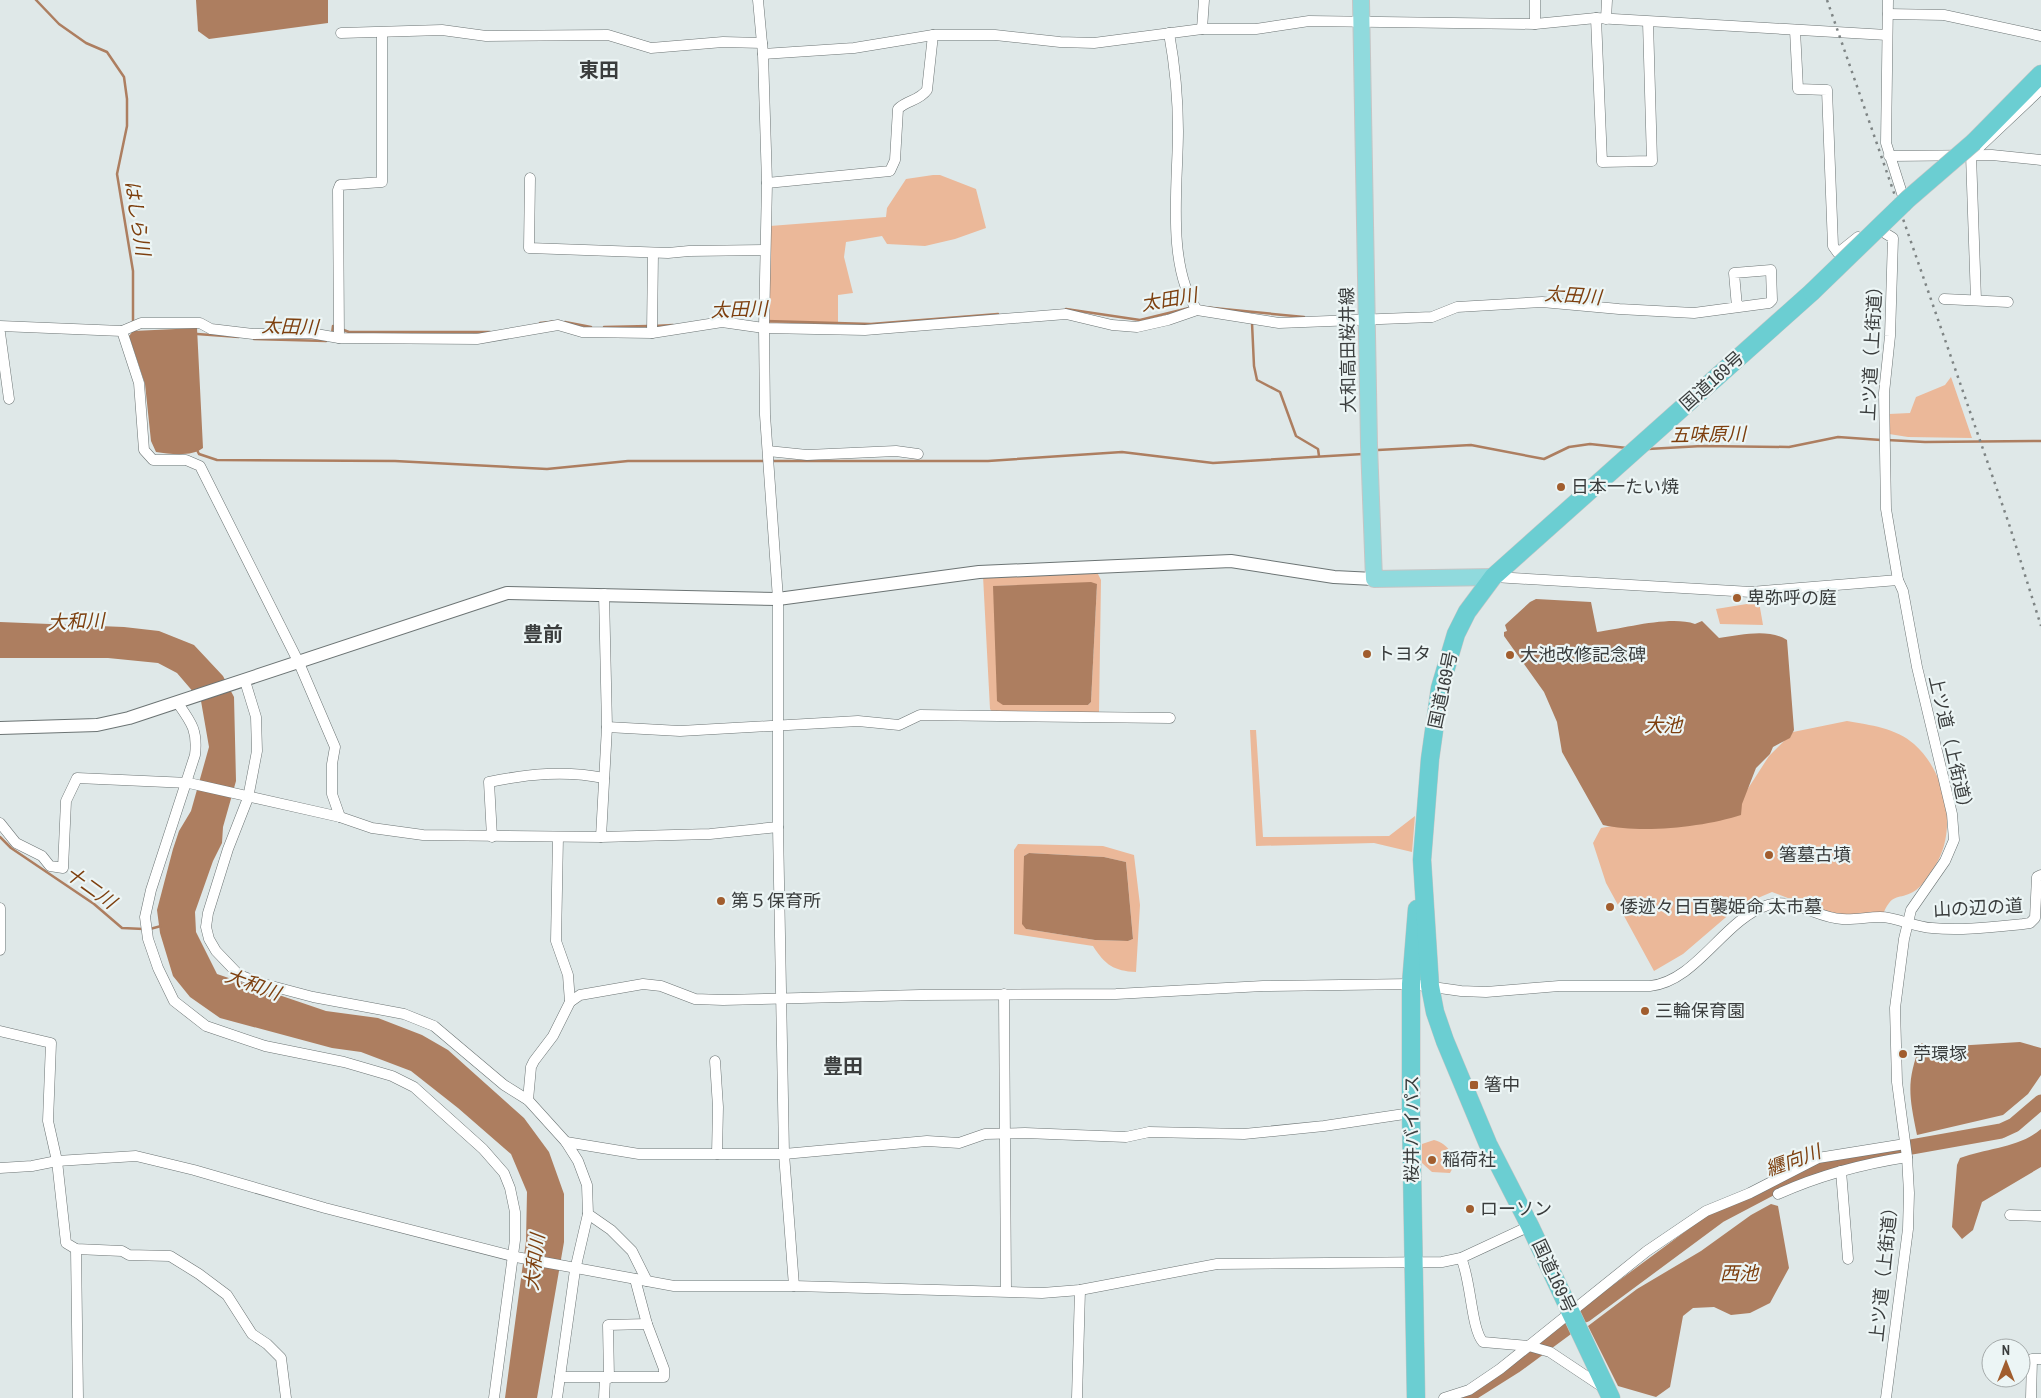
<svg xmlns="http://www.w3.org/2000/svg" width="2041" height="1398" font-family="'Archivo Narrow','Noto Sans JP',sans-serif">
	<rect width="100%" height="100%" fill="#dfe8e8"/>
	<g fill="#ebb899" fill-rule="evenodd">
		<polygon points="933,175 940,175 976,189 986,228 955,239 925,246 887,244 882,236 846,242 844,257 853,293 838,295 838,327 768,325 770,226 886,217 887,208 906,179"/>
		<polygon points="1951,377 1972,438 1908,437 1889,434 1889,414 1910,413 1916,397 1945,385"/>
		<path d="M1097,572L1101,580L1099,713H993L990,709L983,576H1037ZM1097,584L1091,702L1088,705L993,586Z"/>
		<polygon points="1759,602 1763,625 1720,624 1716,609"/>
		<path d="M1847,721C1870,725 1896,728 1914,744C1947,773 1959,833 1933,869C1927,877 1922,887 1913,892C1899,900 1893,892 1884,912L1848,915L1822,911L1772,892L1739,906L1683,954L1654,971L1606,883L1593,843L1601,828L1628,823L1729,818L1769,756L1793,732Z"/>
		<polygon points="1250,730 1256,730 1263,837 1389,836 1415,816 1412,852 1374,843 1256,846"/>
		<path d="M1018,844L1103,846L1134,855L1140,905L1136,972C1114,971 1105,965 1093,946L1014,934V850ZM1029,853L1104,857L1126,862L1133,939L1128,941L1095,940L1026,929L1024,856Z"/>
		<path d="M1434,1140C1448,1143 1459,1159 1450,1173L1432,1172L1422,1163V1144Z"/>
	</g>
	<g fill="#ad7e60">
		<polygon points="196,0 328,0 328,23 209,39 198,31"/>
		<path d="M197,328L203,448C192,457 170,454 156,452L151,441L145,384L129,336L133,331Z"/>
		<polygon points="1091,582 1097,584 1091,702 1088,705 1003,705 997,701 993,586"/>
		<path d="M1536,599L1591,602L1597,632C1622,629 1670,615 1695,624L1702,621L1719,638C1741,635 1768,628 1787,640L1794,730L1790,738L1773,747L1770,754L1756,768L1742,804L1741,815C1704,827 1642,834 1603,825L1562,752L1557,722L1544,692L1504,636V632L1507,631L1505,625L1530,602Z"/>
		<polygon points="0,622 124,627 159,631 194,645 223,676 234,697 236,781 223,827 222,843 213,861 195,912 196,932 217,974 326,1011 378,1018 422,1035 448,1050 524,1118 549,1152 564,1194 564,1242 537,1398 505,1398 526,1241 527,1192 511,1154 458,1108 411,1071 361,1052 332,1048 220,1018 190,997 173,976 160,933 157,910 173,849 179,831 191,811 209,747 201,701 177,673 158,663 108,658 0,658"/>
		<polygon points="1029,853 1104,857 1126,862 1133,939 1128,941 1095,940 1026,929 1022,924 1024,856"/>
		<path d="M2020,1042L2041,1048V1075L2028,1094L2003,1115L1917,1135C1909,1095 1906,1082 1921,1043L1938,1047Z"/>
		<path d="M2041,1129V1167L1982,1202L1973,1230L1962,1239L1952,1227L1957,1165L1960,1158C1987,1148 2019,1148 2041,1129Z"/>
		<polygon points="1771,1204 1778,1206 1789,1268 1770,1303 1750,1313 1731,1315 1714,1307 1693,1308 1683,1316 1670,1387 1656,1397 1618,1386 1588,1326 1637,1289 1701,1251 1751,1215"/>
	</g>
	<g fill="none" stroke-linecap="round" stroke-linejoin="round">
		<g stroke="#ad7e60" stroke-width="2.5">
			<polyline points="36,0 59,24 86,43 107,52 124,77 127,99 127,126 117,174 133,271 133,323"/>
			<polyline points="1203,307 1304,317"/>
			<polyline points="1066,309 1140,320 1193,307"/>
			<polyline points="766,321 871,324 998,314"/>
			<polyline points="565,322 591,327"/>
			<polyline points="540,323 559,321"/>
			<polyline points="1252,323 1254,366 1257,380 1280,392 1296,436 1318,449 1319,456"/>
			<polyline points="654,326 673,325"/>
			<polyline points="604,327 649,326"/>
			<polyline points="341,329 349,332 490,332"/>
			<polyline points="197,334 239,337"/>
			<polyline points="332,334 333,326 336,327"/>
			<polyline points="254,339 326,341"/>
			<polyline points="1887,440 1925,442 2041,441"/>
			<polyline points="1648,449 1702,446 1789,447 1838,437 1881,440"/>
			<polyline points="197,450 199,454 217,460 395,461 547,469 628,461 765,461"/>
			<polyline points="1378,450 1471,445 1544,459 1569,447 1590,444 1627,448"/>
			<polyline points="770,461 988,461 1122,452 1213,463 1363,454"/>
			<polyline points="0,837 11,848 94,904 122,928 144,929"/>
			<polyline points="150,929 161,926"/>
		</g>
		<g stroke="#ad7e60" stroke-width="15">
			<polyline points="1585,1315 1720,1215 1783,1182 1823,1167 1872,1154 2001,1131 2014,1125 2041,1102"/>
			<polyline points="1464,1398 1515,1366 1568,1327"/>
		</g>
		<g stroke="#6c7474" stroke-width="11">
			<g id="minor">
				<polyline points="758,0 763,54 767,183 764,328 765,415 778,599 778,827 784,1154 794,1286"/>
				<polyline points="1535,0 1535,24"/>
				<polyline points="1888,0 1886,143 1906,206"/>
				<polyline points="1888,14 1944,15 2041,36"/>
				<polyline points="1596,18 1602,162 1652,161 1648,22"/>
				<polyline points="1606,19 1607,0"/>
				<polyline points="1202,29 1204,0"/>
				<polyline points="1795,30 1798,89 1827,90 1833,246 1838,253 1858,237"/>
				<polyline points="341,33 442,30 486,36 608,35 651,48 723,42 762,43"/>
				<path d="M1169,33C1175,66 1178,97 1178,131C1178,183 1166,265 1197,310"/>
				<polyline points="763,54 854,48 933,35 995,35 1060,42 1094,43 1202,29 1256,29 1309,21 1535,24 1596,18 1887,35"/>
				<polyline points="1889,156 1992,155 2041,160"/>
				<polyline points="530,178 529,248 668,253 689,251 765,250"/>
				<path d="M767,183L890,171L895,160L898,109C907,100 919,101 927,90L933,35"/>
				<polyline points="1875,227 1893,238 1890,336 1884,393 1886,509 1898,580 1903,591 1917,667 1952,814 1954,840 1945,861 1911,910 1904,939 1895,1008 1897,1082 1907,1157 1909,1193 1908,1229 1886,1398"/>
				<polyline points="1944,299 2008,302"/>
				<polyline points="1976,300 1971,155 2041,89"/>
				<polyline points="0,326 122,331 141,323 200,323 211,329 253,334 310,333 339,338 477,339 558,325 582,332 652,333 722,322 764,328 865,330 1066,314 1112,325 1137,327 1168,320 1197,310 1279,323 1432,317 1457,307 1542,302 1619,309 1694,313 1769,303 1772,300 1771,270 1734,273 1737,307"/>
				<polyline points="122,331 139,383 144,450 153,460 186,460 200,466 299,663 335,747 332,764 332,794 340,817"/>
				<polyline points="0,333 9,399"/>
				<polyline points="652,333 653,253"/>
				<polyline points="339,338 338,190 340,185 382,182 382,33"/>
				<polyline points="768,451 807,455 896,451 918,454"/>
				<polyline points="1494,577 1751,592 1898,580"/>
				<polyline points="245,681 256,717 257,751 248,798 228,849 208,913 206,927 209,939 216,951 239,975 260,983 313,997 404,1014 434,1026 504,1085 528,1100 566,1142 578,1161 587,1185 588,1214 611,1230 632,1251 647,1281"/>
				<path d="M177,702C191,722 198,730 195,755L151,890L145,917L148,939L158,968L174,1001L206,1026L265,1046L344,1062L392,1076L414,1087L483,1149L504,1173L510,1188L515,1212V1240L494,1398"/>
				<polyline points="607,727 680,731 858,721 899,725 920,715 1170,718"/>
				<polyline points="0,823 16,843 42,856 50,866 63,868 66,801 77,778 189,783 340,817 372,828 423,835 601,837 710,834 778,827"/>
				<path d="M492,837L489,782C528,774 565,770 604,778"/>
				<polyline points="558,837 556,941 568,975 570,1002"/>
				<polyline points="601,837 607,727 604,594"/>
				<polyline points="0,908 0,950"/>
				<polyline points="1004,994 1006,1291"/>
				<polyline points="0,1031 51,1043 48,1121 57,1161 66,1243 76,1249 122,1251 129,1255 170,1256 199,1274 227,1295 252,1334 267,1344 281,1358 286,1398"/>
				<polyline points="715,1061 718,1107 717,1154"/>
				<path d="M528,1100L531,1067L534,1061L553,1036L570,1002L580,995L643,984L661,986L695,999L723,1000L920,995L1116,994L1263,986L1411,984L1461,991L1486,992L1559,986H1650C1697,981 1724,919 1768,905C1793,897 1817,918 1842,919C1855,920 1867,917 1880,917C1897,917 1914,927 1932,928C1961,931 1993,927 2023,924L2030,923L2035,918L2037,877L2041,875"/>
				<polyline points="566,1142 639,1154 784,1154 927,1141 959,1143 985,1134 1025,1133 1126,1137 1149,1132 1244,1134 1324,1126 1411,1113"/>
				<polyline points="0,1168 32,1166 57,1161 136,1156 194,1170 325,1208 516,1257 674,1286 794,1286 1042,1293 1080,1290 1217,1264 1442,1262 1461,1258 1530,1226"/>
				<polyline points="1841,1171 1848,1259"/>
				<path d="M1778,1194C1820,1175 1862,1164 1907,1157"/>
				<polyline points="2010,1215 2041,1216"/>
				<polyline points="76,1249 78,1398"/>
				<path d="M1461,1258C1471,1279 1471,1329 1483,1342L1529,1346L1550,1352L1607,1390"/>
				<polyline points="560,1377 664,1377 664,1369 647,1324 635,1279"/>
				<polyline points="609,1378 608,1325 647,1324"/>
				<polyline points="557,1398 575,1270 588,1214"/>
				<polyline points="604,1398 605,1378"/>
				<polyline points="1077,1398 1080,1290"/>
				<polyline points="1444,1398 1469,1390 1500,1369 1647,1251 1706,1211 1750,1193 1818,1158 1905,1144"/>
				<polyline points="2031,1398 2032,1359 2041,1359"/>
			</g>
		</g>
		<g stroke="#6c7474" stroke-width="14">
			<polyline id="tertiary" points="0,728 97,725 129,718 507,593 778,599 979,572 1231,561 1334,577 1374,579"/>
		</g>
		<g stroke="#c4c5c5" stroke-width="18">
			<polyline id="primary" points="1361,0 1369,445 1374,579 1493,577"/>
		</g>
		<g stroke="#c4c5c5" stroke-width="19">
			<g id="trunk">
				<polyline points="1974,142 2041,74"/>
				<polyline points="1416,1398 1411,1113 1411,984 1417,909"/>
				<polyline points="1611,1398 1530,1226 1488,1144 1445,1041 1435,1012 1430,986 1422,860 1430,759 1440,688 1456,634 1467,612 1493,577 1812,292"/>
			</g>
		</g>
		<use href="#minor" stroke="#fff" stroke-width="10"/>
		<use href="#tertiary" stroke="#fff" stroke-width="12"/>
		<use href="#primary" stroke="#90dadd" stroke-width="16"/>
		<use href="#trunk" stroke="#6bced2" stroke-width="18"/>
		<polyline stroke="#7e8484" stroke-width="2.5" stroke-dasharray="2.5 5" stroke-linecap="butt" points="1827,0 2009,524 2041,626"/>
		<g stroke="#c4c5c5" stroke-width="19" stroke-linecap="butt">
			<polyline id="trunk-bridge" points="1812,292 1908,199 1974,142"/>
		</g>
		<use href="#trunk-bridge" stroke="#6bced2" stroke-width="18"/>
	</g>
	<g fill="#a15d2e" stroke="#ecf5f5" stroke-width="2">
		<circle cx="1561" cy="487" r="5"/>
		<circle cx="1737" cy="598" r="5"/>
		<circle cx="1367" cy="654" r="5"/>
		<circle cx="1510" cy="655" r="5"/>
		<circle cx="1769" cy="855" r="5"/>
		<circle cx="721" cy="901" r="5"/>
		<circle cx="1610" cy="907" r="5"/>
		<circle cx="1645" cy="1011" r="5"/>
		<circle cx="1903" cy="1054" r="5"/>
		<rect x="1469" y="1080" width="10" height="10" rx="2.5"/>
		<circle cx="1432" cy="1160" r="5"/>
		<circle cx="1470" cy="1209" r="5"/>
	</g>
	<g text-anchor="middle" stroke-width="4.5" stroke-linejoin="round" paint-order="stroke">
		<g font-size="18" fill="#3a3d3d" stroke="#ecf5f5">
			<text transform="translate(1872 349) rotate(-87)" y="6">上ツ道（上街道）</text>
			<text transform="translate(1348 350) rotate(-91)" y="6">大和高田桜井線</text>
			<text transform="translate(1712 381) rotate(-42)" y="6">国道169号</text>
			<text transform="translate(1443 690) rotate(-78)" y="6">国道169号</text>
			<text transform="translate(1951 746) rotate(77)" y="6">上ツ道（上街道）</text>
			<text transform="translate(1978 908) rotate(-3)" y="6">山の辺の道</text>
			<text transform="translate(1412 1129) rotate(-90)" y="6">桜井バイパス</text>
			<text transform="translate(1884 1270) rotate(-84)" y="6">上ツ道（上街道）</text>
			<text transform="translate(1554 1276) rotate(65)" y="6">国道169号</text>
		</g>
		<g font-size="18" fill="#3a3d3d" stroke="#ecf5f5" text-anchor="start">
			<text x="1571" y="493">日本一たい焼</text>
			<text x="1747" y="604">卑弥呼の庭</text>
			<text x="1377" y="660">トヨタ</text>
			<text x="1520" y="661">大池改修記念碑</text>
			<text x="1779" y="861">箸墓古墳</text>
			<text x="731" y="907">第５保育所</text>
			<text x="1620" y="913">倭迹々日百襲姫命 太市墓</text>
			<text x="1655" y="1017">三輪保育園</text>
			<text x="1913" y="1060">苧環塚</text>
			<text x="1484" y="1091">箸中</text>
			<text x="1442" y="1166">稲荷社</text>
			<text x="1480" y="1215">ローソン</text>
		</g>
		<g font-size="19" font-style="italic" fill="#7d3f0e" stroke="#ecf5f5">
			<text transform="translate(138 218) rotate(81)" y="7">はしら川</text>
			<text transform="translate(1573 295) rotate(4)" y="7">太田川</text>
			<text transform="translate(1169 299) rotate(-10)" y="7">太田川</text>
			<text transform="translate(739 309) rotate(-2)" y="7">太田川</text>
			<text transform="translate(290 326) rotate(2)" y="7">太田川</text>
			<text transform="translate(1708 434) rotate(-1)" y="7">五味原川</text>
			<text transform="translate(76 621) rotate(-2)" y="7">大和川</text>
			<text x="1663" y="732">大池</text>
			<text transform="translate(91 887) rotate(36)" y="7">十二川</text>
			<text transform="translate(253 984) rotate(20)" y="7">大和川</text>
			<text transform="translate(1793 1160) rotate(-20)" y="7">纒向川</text>
			<text transform="translate(534 1262) rotate(-83)" y="7">大和川</text>
			<text x="1739" y="1280">西池</text>
		</g>
		<g font-size="20" font-weight="bold" fill="#3a3d3d" stroke="#ecf5f5">
			<text x="599" y="77">東田</text>
			<text x="543" y="641">豊前</text>
			<text x="843" y="1073">豊田</text>
		</g>
	</g>
	<g transform="translate(2006 1363)"><circle r="24" fill="#ecf5f5" stroke="#a5abab"/>
	<path d="M0-4L9 19L0 12L-9 19Z" fill="#a15d2e"/>
	<text y="-8" font-size="14" font-weight="bold" text-anchor="middle" fill="#3a3d3d">N</text>
	</g>
</svg>
